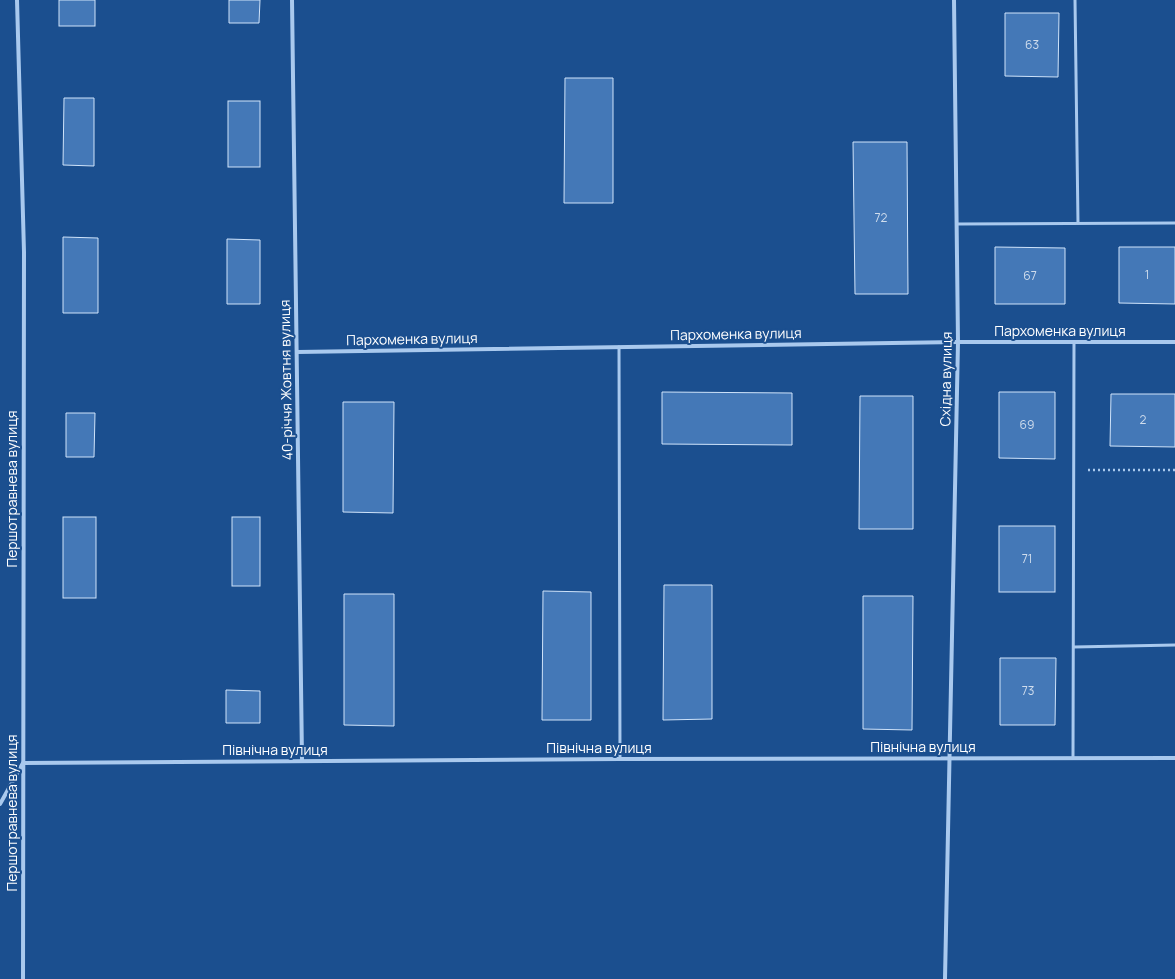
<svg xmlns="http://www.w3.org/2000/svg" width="1175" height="979" font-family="Manrope,sans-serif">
	<rect width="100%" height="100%" fill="#1b4f8f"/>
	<g fill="#4478b7" stroke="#cfe3fa">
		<rect x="59" y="0" width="36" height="26"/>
		<polygon points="229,0 260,0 259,23 229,23"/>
		<polygon points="1005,13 1059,13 1058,77 1005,76"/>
		<polygon points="565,78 613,78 613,203 564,203"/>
		<polygon points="64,98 94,98 94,166 63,165"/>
		<rect x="228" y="101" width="32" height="66"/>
		<polygon points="853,142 907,142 908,294 855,294"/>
		<polygon points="63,237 98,238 98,313 63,313"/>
		<polygon points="227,239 260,240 260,304 227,304"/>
		<polygon points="995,247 1065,248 1065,304 995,304"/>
		<polygon points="1119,247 1175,247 1175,304 1119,303"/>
		<polygon points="662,392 792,393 792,445 662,444"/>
		<polygon points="999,392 1055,392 1055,459 999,458"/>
		<polygon points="1111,394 1175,394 1175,447 1110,446"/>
		<polygon points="860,396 913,396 913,529 859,529"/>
		<polygon points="343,402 394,402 393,513 343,512"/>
		<polygon points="66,413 95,413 94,457 66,457"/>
		<rect x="63" y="517" width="33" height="81"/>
		<rect x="232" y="517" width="28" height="69"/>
		<rect x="999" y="526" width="56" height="66"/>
		<polygon points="664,585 712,585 712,719 663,720"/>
		<polygon points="543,591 591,592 591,720 542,720"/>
		<polygon points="344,594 394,594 394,726 344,725"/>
		<polygon points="863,596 913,596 912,730 863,729"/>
		<polygon points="1000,658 1056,658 1055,725 1000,725"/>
		<polygon points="226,690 260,691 260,723 226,723"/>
	</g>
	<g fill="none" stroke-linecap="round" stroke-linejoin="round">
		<polyline stroke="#a9c9ee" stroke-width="2.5" stroke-dasharray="2 3" stroke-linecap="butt" points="1088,470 1175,470"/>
		<g stroke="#a9c9ee" stroke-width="3">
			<polyline points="1075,0 1078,223"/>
			<polyline points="957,224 1175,223"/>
			<polyline points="619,347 620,759"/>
			<polyline points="1074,647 1175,645"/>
			<polyline points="1073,758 1074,342"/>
		</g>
		<g stroke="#a9c9ee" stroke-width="4">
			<polyline points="17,0 24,252 23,979"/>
			<polyline points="292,0 302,760"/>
			<polyline points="297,352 958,342 1175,342"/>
			<polyline points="0,804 23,763 620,759 1175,758"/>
			<polyline points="945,979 958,342 954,0"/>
		</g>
	</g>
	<g text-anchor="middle" stroke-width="4" stroke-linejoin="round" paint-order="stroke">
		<g font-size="12" fill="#d0dded">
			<text x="1032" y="49">63</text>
			<text x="881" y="222">72</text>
			<text x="1147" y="279">1</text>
			<text x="1030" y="280">67</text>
			<text x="1143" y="424">2</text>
			<text x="1027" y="429">69</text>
			<text x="1027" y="563">71</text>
			<text x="1028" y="695">73</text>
		</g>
		<g font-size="14" fill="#fff" stroke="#1b4f8f">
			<text x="1060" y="336">Пархоменка вулиця</text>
			<text transform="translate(736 334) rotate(-1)" y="5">Пархоменка вулиця</text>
			<text transform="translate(412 339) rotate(-1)" y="5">Пархоменка вулиця</text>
			<text transform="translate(946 379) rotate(-89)" y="5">Східна вулиця</text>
			<text transform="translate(286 380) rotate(-91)" y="5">40-річчя Жовтня вулиця</text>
			<text transform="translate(12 489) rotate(-90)" y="5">Першотравнева вулиця</text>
			<text x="923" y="752">Північна вулиця</text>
			<text x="599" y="753">Північна вулиця</text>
			<text x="275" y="755">Північна вулиця</text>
			<text transform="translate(12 813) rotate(-90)" y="5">Першотравнева вулиця</text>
		</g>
	</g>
</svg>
